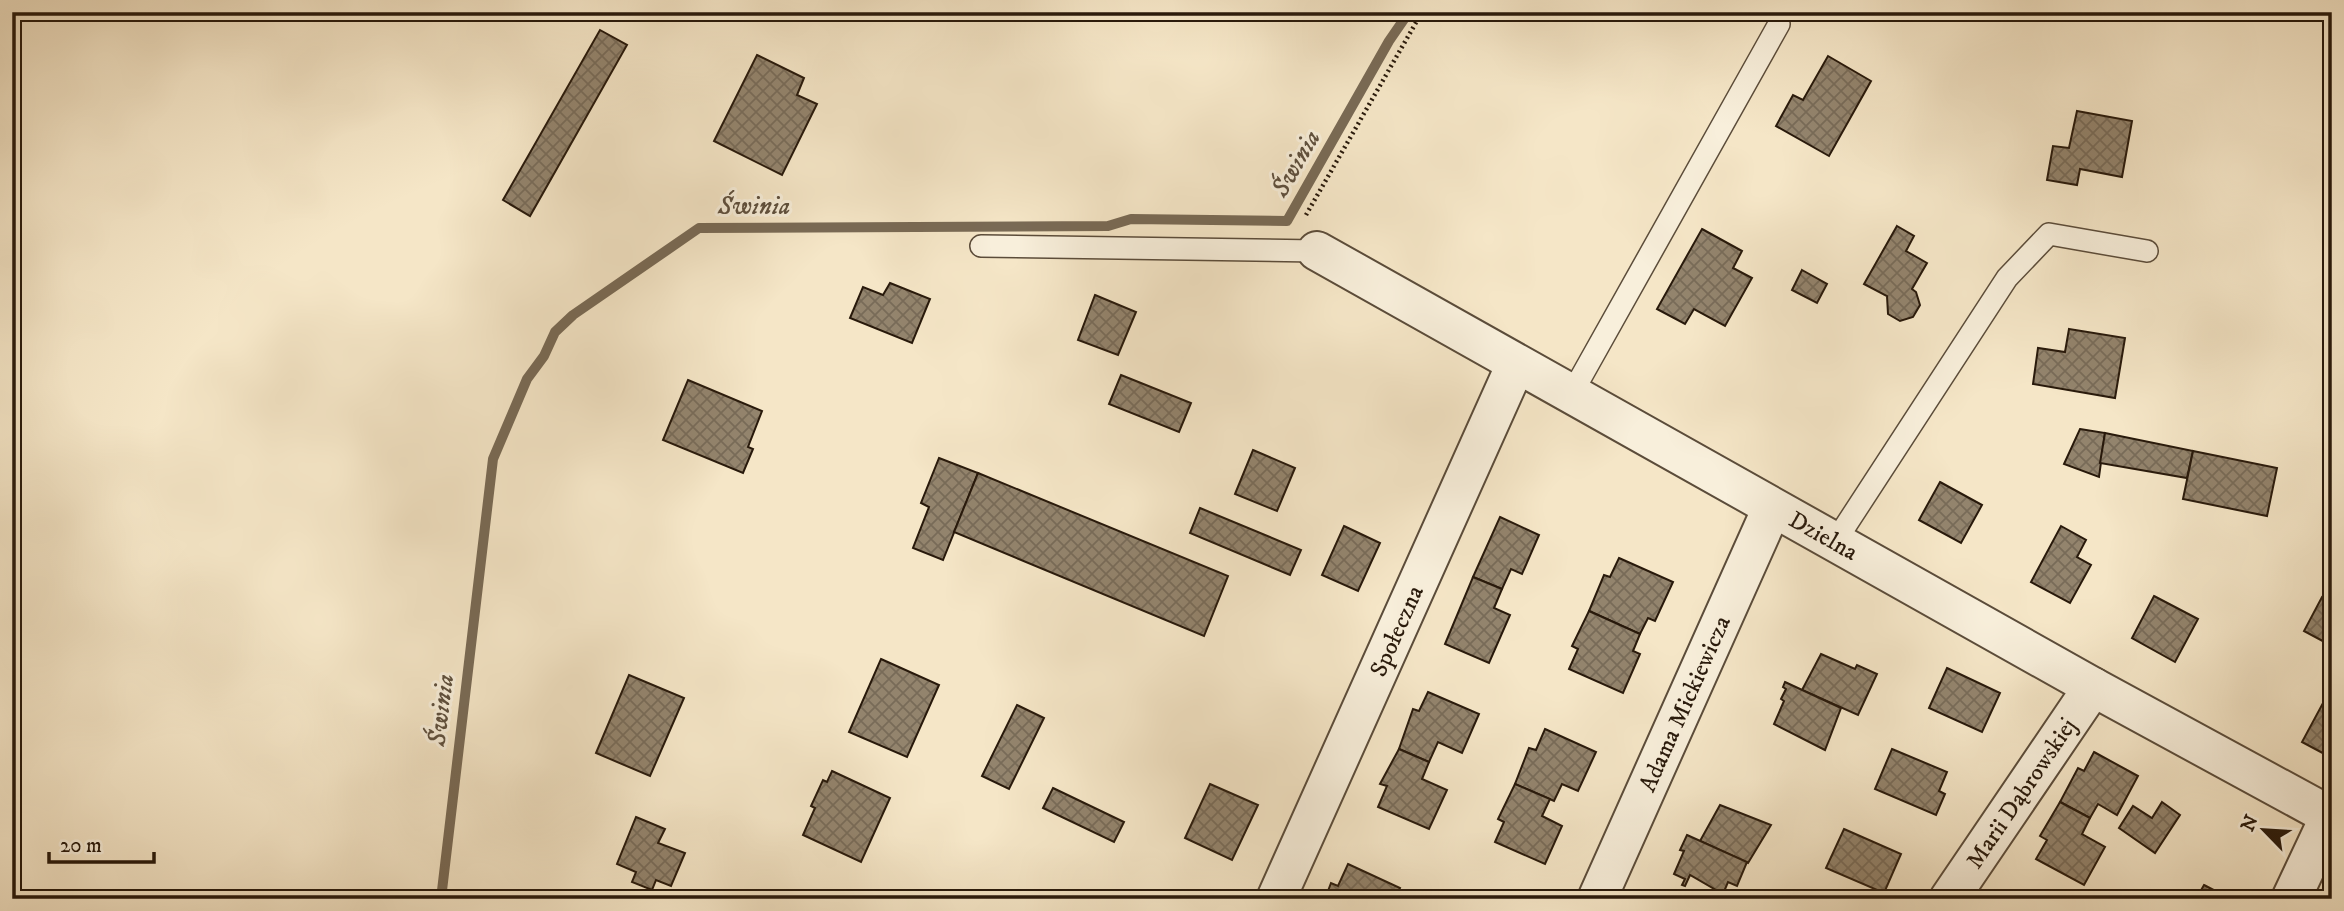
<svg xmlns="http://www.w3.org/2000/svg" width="2344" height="911" font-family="'IM FELL DW Pica',serif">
	<defs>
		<pattern id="building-cross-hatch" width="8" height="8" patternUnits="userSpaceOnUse" patternTransform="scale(1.75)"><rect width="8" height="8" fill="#93846d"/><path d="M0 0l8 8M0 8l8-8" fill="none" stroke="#786b58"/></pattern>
	</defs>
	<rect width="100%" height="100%" fill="#f5e6c7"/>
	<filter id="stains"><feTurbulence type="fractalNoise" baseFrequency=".00286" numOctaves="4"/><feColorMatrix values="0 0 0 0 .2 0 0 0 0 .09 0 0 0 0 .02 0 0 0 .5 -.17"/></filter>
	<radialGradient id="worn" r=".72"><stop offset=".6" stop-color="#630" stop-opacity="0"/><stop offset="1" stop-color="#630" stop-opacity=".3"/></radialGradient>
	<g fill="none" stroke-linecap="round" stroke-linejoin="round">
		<polyline stroke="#796a55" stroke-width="10" points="441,899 493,459 527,379 544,356 555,332 573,315 699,228 1108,226 1131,219 1287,221 1389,41 1409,12"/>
	</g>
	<g fill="url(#building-cross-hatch)" stroke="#28190b" stroke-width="2">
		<polygon points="600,30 627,45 530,216 503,200"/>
		<polygon points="757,55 804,78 797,95 817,104 782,175 714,141"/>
		<polygon points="1828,56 1871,81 1829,156 1776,126 1793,95 1803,100"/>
		<polygon points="2077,111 2132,121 2122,177 2080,169 2077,185 2047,180 2053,146 2069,148"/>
		<polygon points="1897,226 1914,236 1906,251 1927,263 1912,289 1916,292 1920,305 1913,317 1900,321 1888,314 1887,296 1864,284"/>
		<polygon points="1702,229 1742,251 1733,268 1752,278 1725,326 1694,309 1685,324 1657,309"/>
		<polygon points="1802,270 1827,284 1817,303 1792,290"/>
		<polygon points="890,283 930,299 912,343 850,318 863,287 883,295"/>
		<polygon points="1095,295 1136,312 1118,355 1078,340"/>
		<polygon points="2069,329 2125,338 2115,398 2033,384 2038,348 2065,352"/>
		<polygon points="1121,375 1191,403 1179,432 1109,404"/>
		<polygon points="688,380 762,411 748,447 753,449 743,473 663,440"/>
		<polygon points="2080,429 2105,433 2099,477 2064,464"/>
		<polygon points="2105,433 2193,451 2187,478 2100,463"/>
		<polygon points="1253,450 1295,468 1277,511 1235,494"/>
		<polygon points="2193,451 2277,468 2267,516 2183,499"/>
		<polygon points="939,458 978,473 943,560 913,548 929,507 921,503"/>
		<polygon points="978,473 1228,576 1204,636 954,532"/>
		<polygon points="1940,482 1982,505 1961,543 1919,520"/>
		<polygon points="1200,508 1301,550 1290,575 1190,533"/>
		<polygon points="1500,517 1539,535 1522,574 1511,569 1502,589 1473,577"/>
		<polygon points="1344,526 1380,543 1358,591 1322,575"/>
		<polygon points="2061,526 2086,540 2077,557 2091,565 2070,603 2031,582"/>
		<polygon points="1619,558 1673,582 1655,621 1648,618 1640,634 1589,611 1604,575 1610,577"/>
		<polygon points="1473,577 1502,589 1494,608 1510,615 1489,663 1445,644"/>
		<polygon points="2154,596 2198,619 2175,662 2132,638"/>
		<polygon points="2322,597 2332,602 2332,646 2304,631"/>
		<polygon points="1589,611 1640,634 1633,651 1640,654 1623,693 1569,669 1578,649 1572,646"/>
		<polygon points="1821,654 1855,669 1857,665 1877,674 1858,715 1802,690"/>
		<polygon points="881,659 939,685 907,757 849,732"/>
		<polygon points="1947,668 2000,693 1982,732 1929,708"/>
		<polygon points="629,675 684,698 650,776 596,753"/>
		<polygon points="1785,682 1841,708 1825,750 1774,724 1784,701 1781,699 1786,689 1783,687"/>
		<polygon points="2330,690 2332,691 2332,758 2302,742"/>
		<polygon points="1428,692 1479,714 1462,753 1438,742 1429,762 1399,749 1413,709 1419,711"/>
		<polygon points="1017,705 1044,718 1009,789 982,776"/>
		<polygon points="1545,729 1596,752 1578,791 1562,784 1554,801 1515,784 1529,748 1536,750"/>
		<polygon points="1399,749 1429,762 1422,779 1447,790 1429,829 1378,807 1387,786 1380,784"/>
		<polygon points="1892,749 1947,772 1939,791 1945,794 1936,815 1875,789"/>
		<polygon points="2094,752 2138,776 2117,815 2098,804 2090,818 2060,802 2078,768 2084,771"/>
		<polygon points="832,771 890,798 861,862 803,835 815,808 811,806 823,780 827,782"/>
		<polygon points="1210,784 1258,805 1232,860 1185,838"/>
		<polygon points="1515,784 1550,799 1542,816 1562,826 1545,864 1495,842 1504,822 1498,819"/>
		<polygon points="1053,788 1124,822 1114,842 1043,808"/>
		<polygon points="2060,802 2090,818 2082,834 2105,847 2084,885 2036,859 2047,840 2040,836"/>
		<polygon points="2162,802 2180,815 2155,853 2119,828 2133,806 2152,818"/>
		<polygon points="1720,805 1771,825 1748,863 1700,841"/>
		<polygon points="636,817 665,829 658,843 685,853 671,886 656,880 652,890 632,882 636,872 617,864"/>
		<polygon points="1844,829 1901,854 1884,893 1826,868"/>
		<polygon points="1687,835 1747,862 1737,886 1728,882 1723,894 1690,875 1685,886 1682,885 1685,879 1674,874 1684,851 1680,850"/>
		<polygon points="1348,864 1400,888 1395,899 1325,899 1331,883 1338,886"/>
		<polygon points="2204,885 2231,899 2196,899"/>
	</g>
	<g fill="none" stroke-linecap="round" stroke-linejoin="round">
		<g stroke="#5b4c3a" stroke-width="24">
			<g id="service">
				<polyline points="981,246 1317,251"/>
				<polyline points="1571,395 1779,24"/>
				<polyline points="1835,542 2007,278 2049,234 2147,251"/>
			</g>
		</g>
		<g stroke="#5b4c3a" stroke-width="42">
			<g id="minor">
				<path id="s1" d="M1317,251L2093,687L2332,817"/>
				<path id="s2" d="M1276,899L1516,364"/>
				<path id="s3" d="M1597,899L1772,508"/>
				<path id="s4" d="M1949,899L2093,687"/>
				<polyline points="2291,899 2330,816"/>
			</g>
		</g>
		<polyline stroke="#28190b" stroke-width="4.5" stroke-dasharray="2 3.5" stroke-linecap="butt" points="1306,215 1422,12"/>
		<use href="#service" stroke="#f8efdb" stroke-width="21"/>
		<use href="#minor" stroke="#f8efdb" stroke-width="38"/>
	</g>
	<g text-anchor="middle" stroke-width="6" stroke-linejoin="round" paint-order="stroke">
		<g font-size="24" fill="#28190b" stroke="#f8efdb">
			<text dy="8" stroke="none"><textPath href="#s1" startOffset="581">Dzielna</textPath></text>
			<text dy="8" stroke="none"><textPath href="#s2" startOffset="294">Społeczna</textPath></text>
			<text dy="8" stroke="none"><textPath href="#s3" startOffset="214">Adama Mickiewicza</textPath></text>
			<text dy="8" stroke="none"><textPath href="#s4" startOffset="128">Marii Dąbrowskiej</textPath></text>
		</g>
		<g font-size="26" font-style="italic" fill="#5e4f3d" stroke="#f8efdb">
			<text transform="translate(1295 163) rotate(-60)" y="9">Świnia</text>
			<text x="754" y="214">Świnia</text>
			<text transform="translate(440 710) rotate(-83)" y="9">Świnia</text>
		</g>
	</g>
	<rect width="2344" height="911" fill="none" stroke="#f5e6c7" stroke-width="42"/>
	<rect x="14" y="14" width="2316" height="883" fill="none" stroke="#28190b" stroke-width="3.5"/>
	<rect x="21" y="21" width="2302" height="869" fill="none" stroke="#28190b" stroke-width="2"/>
	<g transform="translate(2264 830) rotate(295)" stroke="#f8efdb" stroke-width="5" paint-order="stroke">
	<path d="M0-5L12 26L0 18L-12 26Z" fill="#28190b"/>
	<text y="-10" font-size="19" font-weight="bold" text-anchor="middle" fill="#28190b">N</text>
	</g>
	<path d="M49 852v10h105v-10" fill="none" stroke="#28190b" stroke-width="3.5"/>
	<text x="60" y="852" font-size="21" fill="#28190b" stroke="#f8efdb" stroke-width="5" paint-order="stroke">20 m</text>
	<rect width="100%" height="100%" filter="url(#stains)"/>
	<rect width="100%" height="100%" fill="url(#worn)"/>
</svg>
